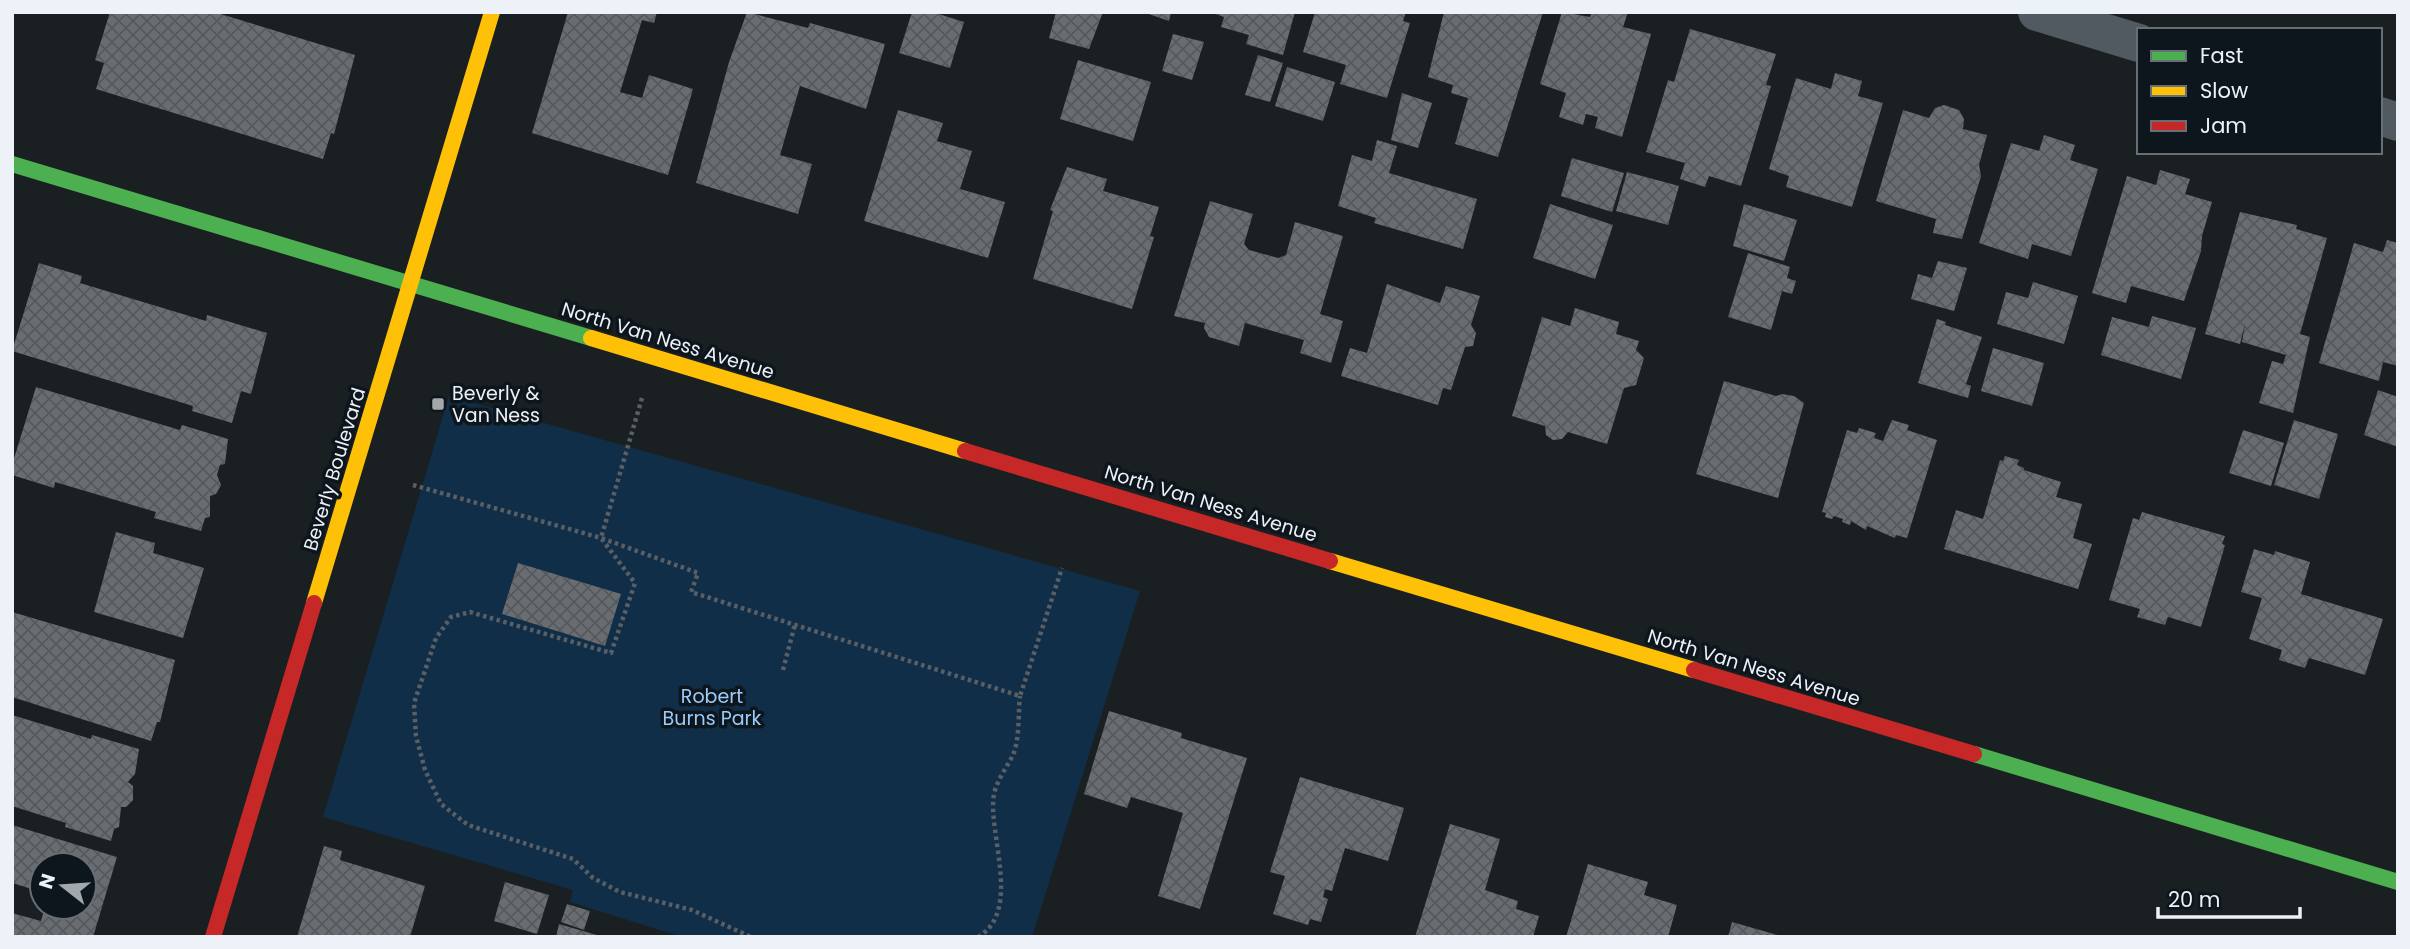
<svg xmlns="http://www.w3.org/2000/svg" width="2410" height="949" font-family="Poppins,sans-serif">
	<defs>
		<pattern id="building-cross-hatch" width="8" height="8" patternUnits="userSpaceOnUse" patternTransform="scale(1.75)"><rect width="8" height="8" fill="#696d71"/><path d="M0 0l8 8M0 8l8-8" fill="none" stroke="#56595c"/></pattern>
	</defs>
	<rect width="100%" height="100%" fill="#1a1f22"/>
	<polygon fill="#102e48" points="449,396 1140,591 1032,937 682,937 570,902 573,890 323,817"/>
	<g fill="url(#building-cross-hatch)">
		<polygon points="110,12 214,12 355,55 334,134 331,133 323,159 96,89 104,63 95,60"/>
		<polygon points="568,12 657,12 654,23 642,20 620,92 642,98 649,75 693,89 668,175 532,133"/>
		<polygon points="747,12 808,28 810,23 885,44 866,109 800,86 780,155 812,164 798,214 696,183 729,62"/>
		<polygon points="912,12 932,12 964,22 950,68 899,53"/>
		<polygon points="1056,12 1103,12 1089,49 1049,38"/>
		<polygon points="1143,12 1171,12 1169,21"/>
		<polygon points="1210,12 1295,12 1283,55 1246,44 1249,35 1221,27 1224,17"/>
		<polygon points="1315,12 1406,12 1403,21 1410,23 1387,98 1340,84 1346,65 1303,52"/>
		<polygon points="1444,12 1543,12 1498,157 1455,144 1468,98 1451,93 1453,85 1428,77"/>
		<polygon points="1562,12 1590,17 1592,12 1628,12 1623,27 1651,34 1622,137 1595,128 1598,117 1586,114 1583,125 1559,117 1566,93 1540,84"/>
		<polygon points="1690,29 1776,54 1766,85 1771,86 1741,186 1709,176 1705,187 1680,179 1685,163 1646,152 1668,80 1674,82"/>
		<polygon points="1173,34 1204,42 1192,80 1162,71"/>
		<polygon points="1258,55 1283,63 1270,102 1245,95"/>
		<polygon points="1078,60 1151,82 1133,141 1060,119"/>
		<polygon points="1287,67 1335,82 1323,121 1275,106"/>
		<polygon points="1835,73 1862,81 1858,96 1883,103 1852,207 1786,187 1789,176 1769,169 1796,78 1831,89"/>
		<polygon points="1402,93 1432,103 1418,148 1391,140"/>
		<polygon points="1944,105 1959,110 1964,119 1963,129 1987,135 1979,165 1981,176 1962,239 1933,233 1936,219 1876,201 1903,110 1929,118 1935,108"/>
		<polygon points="898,110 943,123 937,141 972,151 960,189 1005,202 988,258 864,221"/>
		<polygon points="2044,135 2075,145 2070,160 2098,169 2071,256 2032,244 2028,259 1979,243 2011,143 2039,151"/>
		<polygon points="1377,140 1397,146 1389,173 1477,199 1463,249 1374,223 1376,218 1338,206 1352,155 1372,161"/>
		<polygon points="1572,158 1624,173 1612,212 1561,196"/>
		<polygon points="1067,167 1107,179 1103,191 1159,207 1150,236 1154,237 1132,309 1033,279 1053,211 1050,210"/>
		<polygon points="2160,170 2190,179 2185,194 2212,202 2202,236 2201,251 2184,301 2131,286 2126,303 2092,293 2127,176 2156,185"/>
		<polygon points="1627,172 1679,186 1668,225 1616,211"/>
		<polygon points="1210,201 1253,214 1244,244 1249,250 1278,258 1286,255 1295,222 1343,236 1320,314 1343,321 1331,363 1300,353 1304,340 1245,323 1239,346 1209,337 1204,328 1205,323 1174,316"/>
		<polygon points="1550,204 1613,225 1595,279 1533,258"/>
		<polygon points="1744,204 1797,220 1784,261 1733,246"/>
		<polygon points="2240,212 2297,225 2296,229 2327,238 2300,334 2310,337 2293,413 2259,403 2272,361 2283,364 2286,355 2242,342 2245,324 2240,344 2205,334"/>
		<polygon points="2387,240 2398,243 2398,366 2383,362 2379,381 2319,363 2354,243 2383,252"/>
		<polygon points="1748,253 1790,267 1787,278 1796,281 1792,294 1782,291 1771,330 1728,317"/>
		<polygon points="1938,261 1967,268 1954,311 1911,299 1918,274 1932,278"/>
		<polygon points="39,263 82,276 80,283 206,321 207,315 267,333 251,394 241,391 232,423 192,411 193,406 12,351"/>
		<polygon points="2033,282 2078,296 2064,344 1997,324 2006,292 2028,298"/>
		<polygon points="1387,284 1440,303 1446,286 1480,296 1471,325 1476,333 1473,346 1465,347 1451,390 1443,388 1438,405 1341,376 1350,348 1367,353"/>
		<polygon points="1575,308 1619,322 1616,334 1639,341 1636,350 1644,358 1636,385 1624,388 1607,444 1568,432 1562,439 1553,440 1546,435 1545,426 1512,416 1542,317 1570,326"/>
		<polygon points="2152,316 2196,328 2181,379 2101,355 2112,317 2149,327"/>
		<polygon points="1937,319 1946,322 1945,325 1982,337 1966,384 1971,386 1968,398 1918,383"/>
		<polygon points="1993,348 2044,363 2032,406 1981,391"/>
		<polygon points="1724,381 1776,396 1782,394 1794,396 1804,403 1778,498 1696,474"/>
		<polygon points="36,387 180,430 182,425 228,439 225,464 220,465 217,475 221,485 216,494 210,496 210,517 205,518 201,531 154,518 156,512 55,482 54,488 12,475 12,465"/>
		<polygon points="2378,390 2398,397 2398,447 2364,435"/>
		<polygon points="1892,420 1909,425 1907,430 1937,440 1907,538 1896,535 1895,538 1867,526 1866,530 1851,521 1850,525 1842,522 1843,519 1834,516 1832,519 1825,517 1826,513 1822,512 1847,430 1857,433 1859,428 1876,433 1874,438 1883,441"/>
		<polygon points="2294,420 2338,434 2319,499 2274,485"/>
		<polygon points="2243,430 2284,443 2271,486 2229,473"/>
		<polygon points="2005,456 2019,460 2017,465 2024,468 2024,470 2061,482 2056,497 2082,504 2073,538 2092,544 2078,589 1944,549 1956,510 1983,519 2000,460 2003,461"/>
		<polygon points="2142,512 2225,536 2222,544 2225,545 2201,627 2168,617 2165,625 2137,617 2140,609 2109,600 2133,518 2139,520"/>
		<polygon points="116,532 155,543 153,553 204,568 183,638 94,612"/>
		<polygon points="2254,549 2274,555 2275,551 2310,562 2301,594 2383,619 2365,675 2309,658 2305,668 2279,660 2282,650 2249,639 2262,598 2241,592"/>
		<polygon points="518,563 621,594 605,646 502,614"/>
		<polygon points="12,612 175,660 160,722 157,722 151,741 12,697"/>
		<polygon points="1109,711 1182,733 1181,738 1247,758 1200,909 1158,896 1183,813 1131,797 1127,808 1084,794"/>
		<polygon points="12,715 91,739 92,735 139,749 135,774 128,782 133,786 133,800 126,807 121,807 119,827 114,829 111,841 65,827 66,823 12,806"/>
		<polygon points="1300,777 1404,808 1388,861 1345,848 1332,891 1325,889 1323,897 1328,899 1321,922 1310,919 1308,925 1273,914 1285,876 1270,872"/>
		<polygon points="1450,824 1500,839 1485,890 1518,901 1516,909 1539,916 1533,937 1415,937"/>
		<polygon points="12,825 117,857 93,937 12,937 12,913 41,921 45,907 84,907 84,865 42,865 42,892 12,883"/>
		<polygon points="324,846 342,851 340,860 425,886 410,937 297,937"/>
		<polygon points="1588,864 1648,882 1644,895 1677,905 1668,937 1566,937"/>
		<polygon points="505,882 549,895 537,934 494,921"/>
		<polygon points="567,904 590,911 584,930 561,922"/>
		<polygon points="1732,922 1781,936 1780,937 1728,937"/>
		<polygon points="559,924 600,936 600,937 556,937"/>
	</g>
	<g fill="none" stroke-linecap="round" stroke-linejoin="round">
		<g stroke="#595f64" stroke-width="4.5" stroke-dasharray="3.5 3.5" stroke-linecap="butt">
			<polyline points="642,398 601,538 635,583 611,653 470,612 451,617 436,638 414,703 416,736 425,770 441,804 468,825 573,859 593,878 620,892 692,910 751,937"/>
			<polyline points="413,485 601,538 698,573 691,592 1020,696 1062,568"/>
			<polyline points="783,670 795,624"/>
			<path d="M978,937C1023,911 987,832 994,794C997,780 1007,767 1013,755C1020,738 1018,714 1020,696"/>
		</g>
		<g stroke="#515a61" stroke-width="38">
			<polyline points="2037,12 2139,43"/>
			<polyline points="2380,116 2398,122"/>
		</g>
		<g stroke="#4caf50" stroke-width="16">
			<polyline points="12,164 591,338"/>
			<polyline points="1974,754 2398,882"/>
		</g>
		<g stroke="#ffc107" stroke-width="16">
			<polyline points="591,338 965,451"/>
			<polyline points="1330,561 1694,670"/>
			<polyline points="314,603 492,12"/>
		</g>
		<g stroke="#c62828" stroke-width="16">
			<polyline points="965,451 1330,561"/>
			<polyline points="1694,670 1974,754"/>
			<polyline points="213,937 314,603"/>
		</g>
	</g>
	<rect fill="#a3a8ad" stroke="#0e161d" stroke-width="2.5" x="431" y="397" width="14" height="14" rx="3.5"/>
	<g text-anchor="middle" stroke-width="7" stroke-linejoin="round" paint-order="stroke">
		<g font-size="19" fill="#edf2f8" stroke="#0e161d">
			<text transform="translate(668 340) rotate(17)" y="7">North Van Ness Avenue</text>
			<text transform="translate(334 469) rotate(-73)" y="7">Beverly Boulevard</text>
			<text transform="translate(1211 503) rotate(17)" y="7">North Van Ness Avenue</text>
			<text transform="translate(1754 667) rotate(17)" y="7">North Van Ness Avenue</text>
		</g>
		<g font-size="19" fill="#edf2f8" stroke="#0e161d" text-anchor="start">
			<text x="452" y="400">Beverly &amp;<tspan x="452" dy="22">Van Ness</tspan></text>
		</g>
		<g font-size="19" fill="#9acbfb" stroke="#0e161d">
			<text x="712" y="703">Robert<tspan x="712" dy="22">Burns Park</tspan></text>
		</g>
	</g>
	<rect width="2410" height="949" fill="none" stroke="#edf2f8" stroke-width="28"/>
	<rect x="2137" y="28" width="245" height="126" fill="#0e161d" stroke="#676e75" stroke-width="2"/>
	<rect x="2151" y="51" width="35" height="10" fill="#4caf50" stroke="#676e75" stroke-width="2"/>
	<text x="2200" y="63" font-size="21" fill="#edf2f8">Fast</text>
	<rect x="2151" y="86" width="35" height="10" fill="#ffc107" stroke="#676e75" stroke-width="2"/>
	<text x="2200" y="98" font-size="21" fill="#edf2f8">Slow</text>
	<rect x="2151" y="121" width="35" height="10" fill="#c62828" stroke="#676e75" stroke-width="2"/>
	<text x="2200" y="133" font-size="21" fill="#edf2f8">Jam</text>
	<g transform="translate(63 886) rotate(287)"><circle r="33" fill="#0e161d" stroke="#676e75" stroke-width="2"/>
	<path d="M0-5L12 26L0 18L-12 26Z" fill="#a3a8ad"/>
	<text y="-10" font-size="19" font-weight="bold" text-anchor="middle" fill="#edf2f8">N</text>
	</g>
	<path d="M2158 907v10h142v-10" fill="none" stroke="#edf2f8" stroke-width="3.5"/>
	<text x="2168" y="907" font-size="21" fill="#edf2f8" stroke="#0e161d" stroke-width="5" paint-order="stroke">20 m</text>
</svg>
